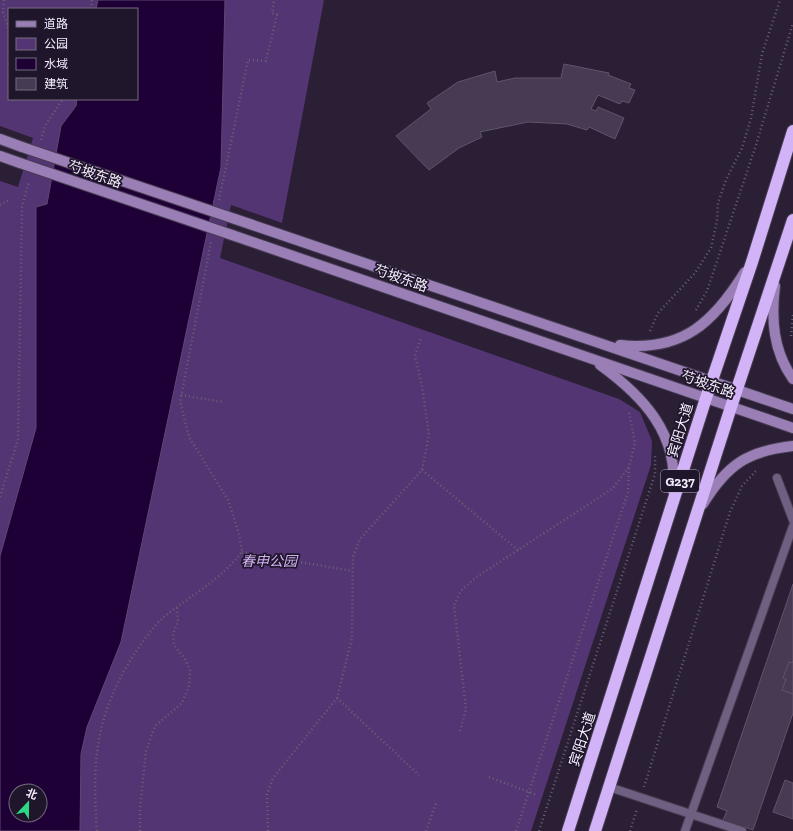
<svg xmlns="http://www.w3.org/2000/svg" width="793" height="831" font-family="'Zilla Slab','Noto Sans SC',serif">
	<rect width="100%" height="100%" fill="#2a1f35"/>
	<path fill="#543573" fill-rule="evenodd" d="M0,0H324L282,223L231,205L220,258L619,399L640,412L652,441L651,465L531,831H0V181L18,187L33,138L0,126ZM9,9H137V99H9ZM16,791H40V815H16Z"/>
	<path fill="#1f0036" stroke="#5f4772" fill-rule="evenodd" d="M98,0H225L221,167L121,642L87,727L81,754L80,831H0V556L36,428V207L47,204L61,126L76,106L77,99H137V9H96ZM16,791H40V815H16Z"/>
	<g fill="#463b53" stroke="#60546d">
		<polygon points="564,64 609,73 608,75 631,84 629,88 635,90 629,103 622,101 620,104 598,95 591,109 596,111 598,107 624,118 615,139 589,127 587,130 567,124 528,122 480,132 482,137 459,148 429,170 396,136 431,109 427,103 458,82 495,71 497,82 515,78 561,78"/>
		<polygon points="793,584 793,713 753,830 723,820 727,811 717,807"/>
		<polygon points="793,661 793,694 782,690 786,679 783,678 789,662 792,663"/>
		<polygon points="785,780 793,783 793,819 773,812"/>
	</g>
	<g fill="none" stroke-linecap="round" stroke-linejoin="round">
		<g stroke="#463c51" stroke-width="10">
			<g id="lane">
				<polyline points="777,478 793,520"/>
				<polyline points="609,787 742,831"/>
				<polyline points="685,831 793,526"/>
			</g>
		</g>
		<g stroke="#463c51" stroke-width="12">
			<g id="secondary">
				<polyline points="0,139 22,147"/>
				<polyline points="0,156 20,163"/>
				<polyline points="235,219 793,409"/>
				<polyline points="232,235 793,428"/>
				<path d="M775,286C771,319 773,351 793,379"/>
				<path d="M620,345C683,352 714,322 745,272"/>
				<path d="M600,365C643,396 679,434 673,491"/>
				<path d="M703,504C727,465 747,451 793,446"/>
			</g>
		</g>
		<g stroke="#463c51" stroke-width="14">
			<g id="highway">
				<polyline points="568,831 706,398 752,262 793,131"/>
				<polyline points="595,831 731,407 793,220"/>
			</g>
		</g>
		<g stroke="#696074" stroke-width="2.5" stroke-dasharray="1 3" stroke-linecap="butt">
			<polyline points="4,0 3,12 9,30"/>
			<polyline points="91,9 92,0"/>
			<polyline points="41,140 45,126 63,99"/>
			<polyline points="219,200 248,60 266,61 277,15 272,13 274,0"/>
			<polyline points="0,205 10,200"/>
			<polyline points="696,310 707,291 755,148 793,23"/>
			<polyline points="650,331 658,313 695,273 711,248 717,221 718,203 726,180 742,148 751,118 762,54 780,0"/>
			<polyline points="791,336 793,315"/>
			<polyline points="181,395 223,402"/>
			<polyline points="422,470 518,550"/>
			<polyline points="0,497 18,439 22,207 29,181"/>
			<polyline points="242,552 352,571"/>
			<polyline points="337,698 419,775"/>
			<polyline points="460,731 466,709 454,605 461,591 475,578 612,489 629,467 635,443 629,412"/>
			<polyline points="489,777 537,795"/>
			<polyline points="644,787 730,512 742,486 756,471"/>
			<path d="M97,831C92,761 95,717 133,656C142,643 153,626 165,616C192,595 221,579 242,552L239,534L228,500L189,437L180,402L211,242"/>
			<polyline points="140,831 140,809 146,751 155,726 182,703 189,686 190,670 185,659 174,645 173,634 178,621 177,608"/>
			<polyline points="268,831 267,794 273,778 337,698 352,638 353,557 360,539 422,470 429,435 422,386 415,356 421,338"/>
			<polyline points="426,831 437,801"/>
			<polyline points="516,831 628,492 629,467"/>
			<polyline points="539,831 655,474 655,454"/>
			<polyline points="630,831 637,809"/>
		</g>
		<use href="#lane" stroke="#6f5f81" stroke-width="8"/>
		<use href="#secondary" stroke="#997fb6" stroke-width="10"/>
		<use href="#highway" stroke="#d3b3f8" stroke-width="12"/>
		<g stroke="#463c51" stroke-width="12" stroke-linecap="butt">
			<g id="secondary-bridge">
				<polyline points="22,147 235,219"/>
				<polyline points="20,163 232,235"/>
			</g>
		</g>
		<use href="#secondary-bridge" stroke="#997fb6" stroke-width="10"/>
	</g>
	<g text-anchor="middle" stroke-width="3.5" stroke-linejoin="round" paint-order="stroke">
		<rect fill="#20162b" stroke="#b4adbe" stroke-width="1" x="661" y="470" width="38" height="22" rx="3"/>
		<g font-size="13" font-weight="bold" fill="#f4eefd">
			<text x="680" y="486">G237</text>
		</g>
		<g font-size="14" fill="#f4eefd" stroke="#20162b">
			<text transform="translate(95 174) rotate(19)" y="5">芍坡东路</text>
			<text transform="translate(401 278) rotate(19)" y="5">芍坡东路</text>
			<text transform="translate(708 384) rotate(19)" y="5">芍坡东路</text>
			<text transform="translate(680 430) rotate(-73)" y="5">宾阳大道</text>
			<text transform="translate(582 739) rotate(-72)" y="5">宾阳大道</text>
		</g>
		<g font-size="14" font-style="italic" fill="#d1b3f3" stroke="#20162b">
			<text x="269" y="566">春申公园</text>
		</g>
	</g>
	<rect x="8" y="8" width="130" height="92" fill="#20162b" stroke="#756c7f"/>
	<rect x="16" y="21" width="20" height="6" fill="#997fb6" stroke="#756c7f"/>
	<text x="44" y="28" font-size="12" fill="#f4eefd">道路</text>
	<rect x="16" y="38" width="20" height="12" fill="#543573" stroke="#756c7f"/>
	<text x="44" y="48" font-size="12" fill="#f4eefd">公园</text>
	<rect x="16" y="58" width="20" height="12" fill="#1f0036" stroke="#756c7f"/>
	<text x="44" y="68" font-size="12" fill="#f4eefd">水域</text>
	<rect x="16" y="78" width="20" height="12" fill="#463b53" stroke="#756c7f"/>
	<text x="44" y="88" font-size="12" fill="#f4eefd">建筑</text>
	<g transform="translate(28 803) rotate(22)"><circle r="19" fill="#20162b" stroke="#756c7f"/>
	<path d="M0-3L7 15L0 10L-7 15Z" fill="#2cd884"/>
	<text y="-6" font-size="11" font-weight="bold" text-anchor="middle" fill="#f4eefd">北</text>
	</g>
</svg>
